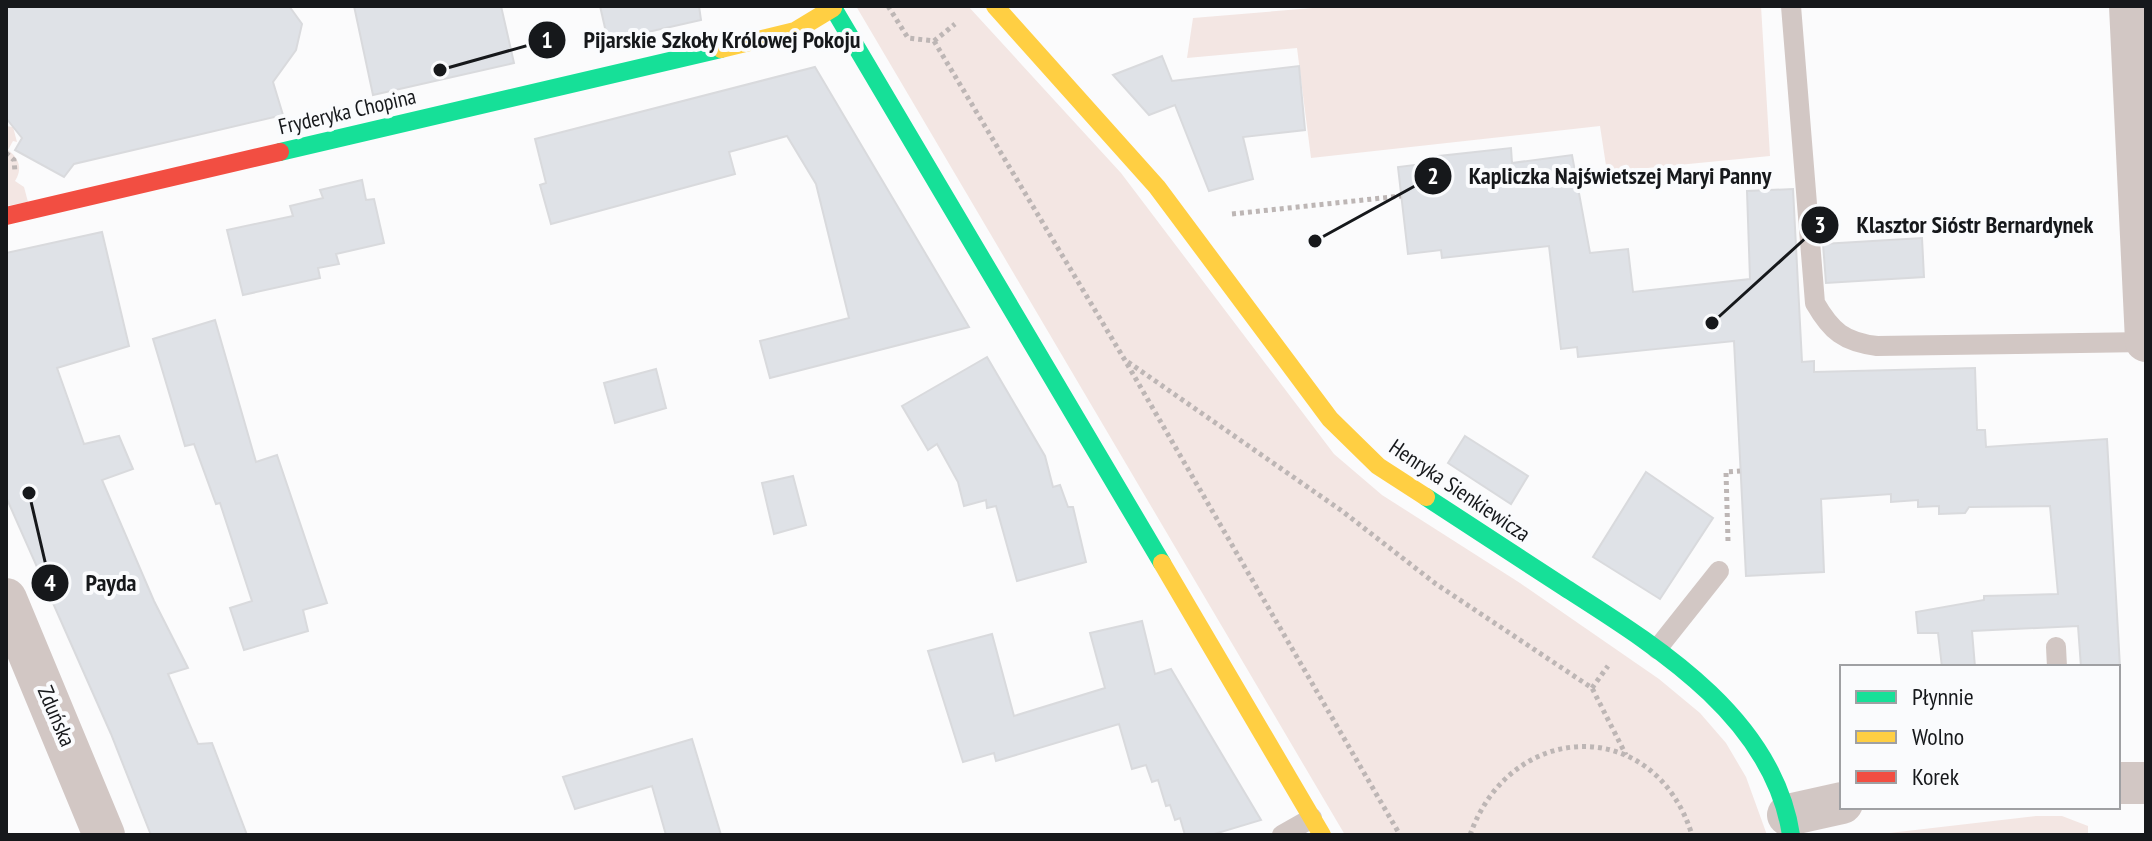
<svg xmlns="http://www.w3.org/2000/svg" width="2152" height="841" font-family="'PT Sans Narrow',sans-serif">
	<rect width="100%" height="100%" fill="#fbfbfc"/>
	<g fill="#f3e6e3">
		<polygon points="856,6 968,6 1121,173 1334,454 1382,495 1520,583 1659,679 1700,713 1726,743 1746,777 1767,835 1345,835"/>
		<polygon points="1337,6 1761,6 1770,156 1607,172 1600,126 1311,158 1297,48 1187,58 1193,18"/>
		<path d="M6,126L13,127L17,142L13,141L8,150C19,158 23,169 15,181L24,187L28,202L6,206Z"/>
		<polygon points="2036,816 2062,816 2088,826 2088,835 1872,835"/>
	</g>
	<g fill="#dfe2e7" stroke="#d9dadd" stroke-width="2">
		<polygon points="6,6 289,6 302,24 296,50 273,82 283,115 74,164 64,177 15,150 22,138 6,118"/>
		<polygon points="354,6 501,6 514,63 373,95"/>
		<polygon points="600,6 699,6 701,20 608,41"/>
		<polygon points="1162,56 1172,81 1299,66 1305,130 1243,137 1253,179 1209,191 1175,105 1149,115 1113,75"/>
		<polygon points="815,67 969,327 770,378 760,341 849,318 816,184 787,136 729,152 735,174 551,224 540,185 546,183 535,139"/>
		<polygon points="1511,148 1512,163 1572,155 1590,253 1628,249 1633,292 1750,279 1747,191 1793,189 1802,362 1814,361 1814,372 1975,368 1977,430 1985,430 1986,447 2107,439 2120,667 2081,667 2078,626 1972,631 1975,667 1942,667 1938,633 1918,633 1916,612 1984,600 1984,596 2058,594 2050,506 1969,507 1965,513 1939,514 1939,506 1918,507 1918,500 1891,502 1891,494 1821,499 1824,572 1746,576 1734,341 1578,357 1577,347 1561,349 1549,246 1442,258 1441,250 1408,254 1398,167 1431,163 1430,157"/>
		<polygon points="362,180 366,200 374,199 384,243 336,254 339,264 318,268 320,278 243,295 227,230 293,216 290,206 323,198 320,190"/>
		<polygon points="102,232 129,346 57,368 84,444 119,436 133,469 102,480 154,601 188,668 168,674 198,744 212,743 247,835 151,835 111,734 6,497 6,253"/>
		<polygon points="1922,238 1924,277 1826,283 1823,244"/>
		<polygon points="215,320 256,462 277,455 327,603 303,610 308,631 244,650 230,608 252,601 220,503 216,504 194,444 185,446 153,339"/>
		<polygon points="987,357 1045,456 1053,487 1060,485 1068,507 1073,507 1086,562 1017,581 996,506 987,508 986,500 964,506 958,482 937,444 928,450 902,406"/>
		<polygon points="656,369 666,408 615,423 604,383"/>
		<polygon points="1465,436 1528,476 1511,504 1448,463"/>
		<polygon points="1646,472 1713,518 1660,599 1593,557"/>
		<polygon points="793,476 806,525 774,534 762,483"/>
		<polygon points="1142,621 1155,674 1171,669 1261,820 1211,835 1185,835 1180,818 1175,820 1170,805 1166,806 1158,780 1152,782 1146,765 1132,769 1119,724 996,761 994,753 963,762 928,651 992,634 1014,716 1105,688 1090,633"/>
		<polygon points="692,739 721,835 666,835 652,786 575,809 563,777"/>
	</g>
	<g fill="none" stroke-linecap="round" stroke-linejoin="round">
		<g stroke="#bdb6b5" stroke-width="5" stroke-dasharray="4 4" stroke-linecap="butt">
			<polyline points="888,6 908,38 934,41 1126,362 1400,835"/>
			<polyline points="934,41 955,24"/>
			<polyline points="6,153 14,160 15,172"/>
			<polyline points="1232,214 1401,196"/>
			<polyline points="1128,362 1342,511 1436,584 1592,688 1626,755"/>
			<polyline points="1728,541 1726,472 1740,471"/>
			<polyline points="1592,688 1608,666"/>
			<path d="M1470,835C1511,719 1655,715 1692,835"/>
		</g>
		<g stroke="#d2c7c4" stroke-width="20">
			<path d="M1791,6L1815,303C1831,331 1844,342 1877,346L2146,342"/>
			<polyline points="2056,647 2057,667"/>
			<polyline points="1657,649 1719,571"/>
			<polyline points="1282,835 1312,818"/>
		</g>
		<g stroke="#d2c7c4" stroke-width="42">
			<polyline points="2130,6 2146,341"/>
			<polyline points="6,599 104,835"/>
			<polyline points="2118,783 2146,783"/>
			<polyline points="1788,815 1842,803"/>
		</g>
		<g stroke="#16e098" stroke-width="18">
			<polyline points="832,6 1162,563"/>
			<polyline points="280,152 721,49"/>
			<path d="M1426,497C1472,527 1518,557 1564,587C1656,646 1773,717 1791,835"/>
		</g>
		<g stroke="#ffcf43" stroke-width="18">
			<polyline points="995,6 1157,187 1330,419 1378,466 1426,497"/>
			<polyline points="721,49 795,31 833,8"/>
			<polyline points="1162,563 1322,835"/>
		</g>
		<polyline stroke="#f24e42" stroke-width="18" points="6,216 280,152"/>
	</g>
	<g text-anchor="middle" stroke-width="8" stroke-linejoin="round" paint-order="stroke">
		<g font-size="22" fill="#16181b" stroke="#fafbfd">
			<text transform="translate(347 111) rotate(-13)" y="8">Fryderyka Chopina</text>
			<text transform="translate(1460 490) rotate(34)" y="8">Henryka Sienkiewicza</text>
			<text transform="translate(57 716) rotate(67)" y="8">Zduńska</text>
		</g>
	</g>
	<path fill="none" stroke="#16181b" stroke-width="3" d="M440 70L547 40M1315 241L1433 176M1712 323L1820 225M29 493L50 583"/>
	<g fill="#16181b" stroke="#fafbfd" stroke-width="3">
		<circle cx="440" cy="70" r="8"/>
		<circle cx="1315" cy="241" r="8"/>
		<circle cx="1712" cy="323" r="8"/>
		<circle cx="29" cy="493" r="8"/>
		<circle cx="547" cy="40" r="20"/>
		<circle cx="1433" cy="176" r="20"/>
		<circle cx="1820" cy="225" r="20"/>
		<circle cx="50" cy="583" r="20"/>
	</g>
	<g font-size="24" text-anchor="middle" font-weight="bold" fill="#fff">
		<text x="547" y="48">1</text>
		<text x="1433" y="184">2</text>
		<text x="1820" y="233">3</text>
		<text x="50" y="591">4</text>
	</g>
	<g font-size="24" text-anchor="middle" font-weight="bold" fill="#16181b" stroke="#fafbfd" stroke-width="8" stroke-linejoin="round" paint-order="stroke">
		<text x="722" y="48">Pijarskie Szkoły Królowej Pokoju</text>
		<text x="1620" y="184">Kapliczka Najświetszej Maryi Panny</text>
		<text x="1975" y="233">Klasztor Sióstr Bernardynek</text>
		<text x="111" y="591">Payda</text>
	</g>
	<rect width="2152" height="841" fill="none" stroke="#16181b" stroke-width="16"/>
	<rect x="1840" y="665" width="280" height="144" fill="#fafbfd" stroke="#9fa0a3" stroke-width="2"/>
	<rect x="1856" y="691" width="40" height="12" fill="#16e098" stroke="#9fa0a3" stroke-width="2"/>
	<text x="1912" y="705" font-size="24" fill="#16181b">Płynnie</text>
	<rect x="1856" y="731" width="40" height="12" fill="#ffcf43" stroke="#9fa0a3" stroke-width="2"/>
	<text x="1912" y="745" font-size="24" fill="#16181b">Wolno</text>
	<rect x="1856" y="771" width="40" height="12" fill="#f24e42" stroke="#9fa0a3" stroke-width="2"/>
	<text x="1912" y="785" font-size="24" fill="#16181b">Korek</text>
</svg>
